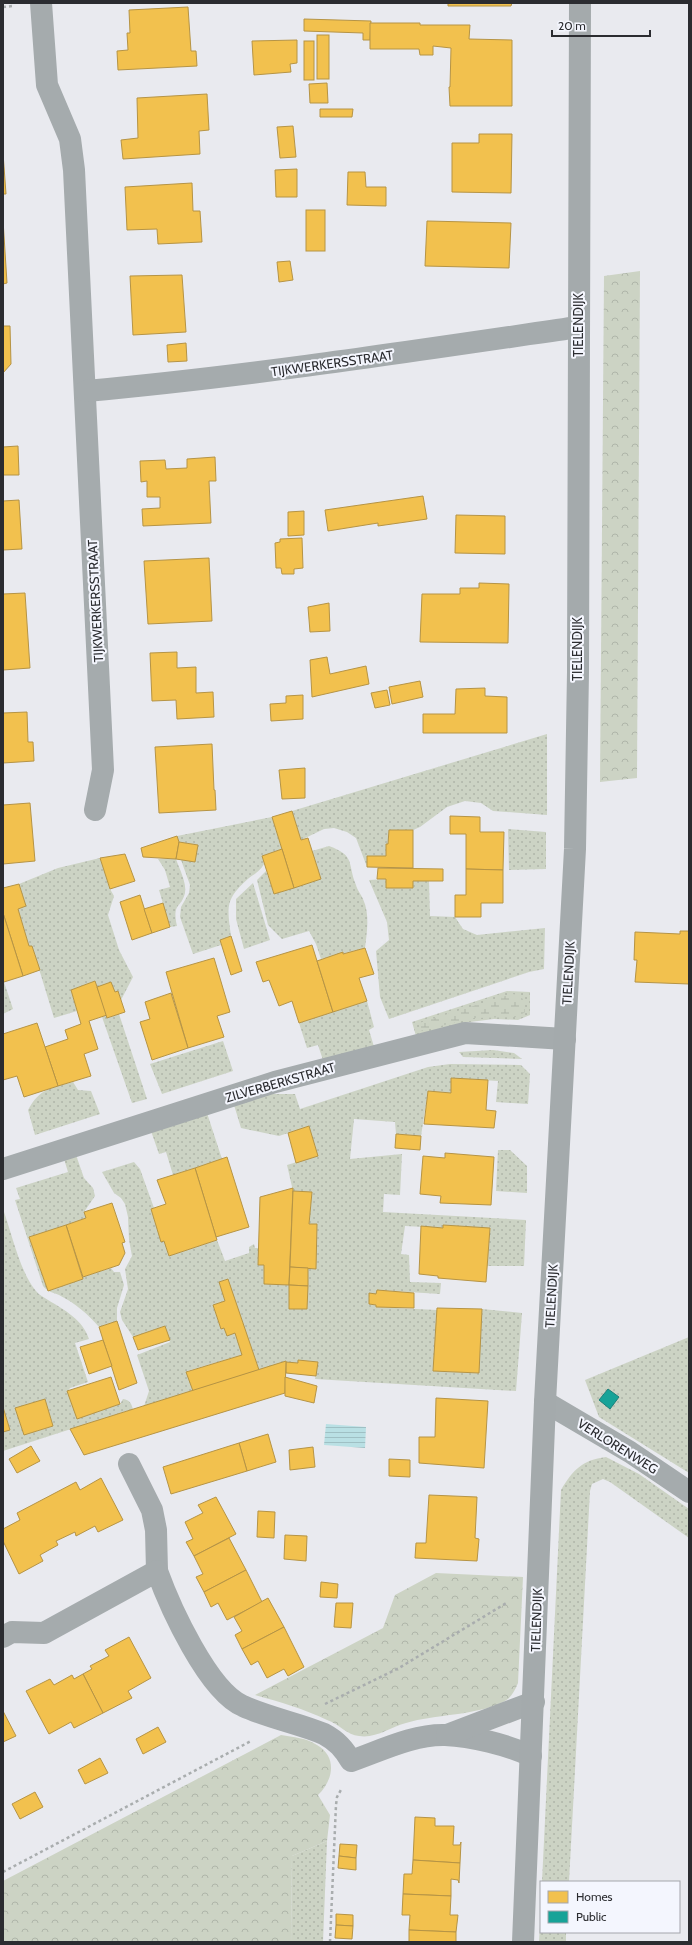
<svg xmlns="http://www.w3.org/2000/svg" width="692" height="1945" font-family="Cabin,sans-serif">
	<defs>
		<pattern id="grass-dots" width="8" height="8" patternUnits="userSpaceOnUse"><rect width="8" height="8" fill="#ccd3c4"/><path d="M2 2h.1M6 6h.1" fill="none" stroke="#afb5a9" stroke-width="1.8" stroke-linecap="round"/></pattern>
		<pattern id="forest-crowns" width="20" height="18" patternUnits="userSpaceOnUse"><rect width="20" height="18" fill="#ccd3c4"/><path d="M2 6a3 3 0 1 1 6 0M12 15a3 3 0 1 1 6 0" fill="none" stroke="#afb5a9"/></pattern>
		<pattern id="wetland-marsh" width="20" height="14" patternUnits="userSpaceOnUse"><rect width="20" height="14" fill="#ccd3c4"/><path d="M1 5h8M5 5V1M11 12h8M15 12V8" fill="none" stroke="#afb5a9"/></pattern>
		<pattern id="water-rules" width="6" height="5" patternUnits="userSpaceOnUse"><rect width="6" height="5" fill="#b9e0e4"/><path d="M0 2.5h6" fill="none" stroke="#9fc0c4"/></pattern>
	</defs>
	<rect width="100%" height="100%" fill="#e9eaef"/>
	<g fill="url(#grass-dots)" fill-rule="evenodd">
		<polygon points="547,734 547,815 493,811 481,803 465,801 447,807 420,827 413,830 389,830 388,844 386,844 386,856 367,856 367,867 356,838 347,832 334,828 324,829 301,840 292,811"/>
		<path d="M272,817L282,849L262,856L264,864C260,871 256,873 249,878C225,899 227,906 231,936L220,940L221,945L193,954L180,917L181,907L189,893L190,885L181,860L198,845L179,842L177,836Z"/>
		<polygon points="508,829 546,832 546,869 509,870"/>
		<path d="M329,846C356,856 347,863 356,885C357,890 361,894 363,899C370,914 367,932 365,948L321,959L316,944L309,931L282,939L268,925L257,880L266,871L274,894L321,879L312,851Z"/>
		<polygon points="100,858 110,889 114,896 108,915 119,950 133,977 121,1000 118,991 115,992 97,987 95,981 71,990 77,1011 54,1018 32,946 29,946 18,909 26,906 19,884 58,868"/>
		<path d="M158,859H176C179,868 187,883 185,893C181,909 172,902 177,926L170,927L159,890L170,887L165,870Z"/>
		<polygon points="386,879 386,888 413,888 413,881 429,881 430,916 455,917 463,929 477,935 545,928 544,969 529,972 389,1019 380,997 376,951 389,940 387,922 369,880"/>
		<polygon points="253,883 270,940 244,949 236,919 236,899"/>
		<polygon points="3,979 13,1009 3,1014"/>
		<polygon points="507,991 530,992 530,1015 518,1020 494,1019 462,1023 416,1036 412,1022"/>
		<polygon points="367,1001 374,1027 369,1030 375,1050 325,1066 318,1045 307,1048 299,1023"/>
		<polygon points="119,1014 147,1099 132,1103 102,1017 107,1015 108,1018"/>
		<polygon points="223,1041 233,1071 162,1094 150,1064"/>
		<polygon points="493,1050 514,1053 522,1059 463,1057 459,1052"/>
		<polygon points="450,1064 521,1065 530,1074 528,1104 496,1102 498,1081 451,1078 451,1093 428,1091 421,1136 396,1134 395,1122 354,1119 350,1159 402,1154 400,1195 384,1194 383,1212 526,1220 524,1266 487,1266 490,1228 443,1225 443,1228 405,1226 401,1254 409,1255 410,1282 441,1283 440,1294 377,1290 376,1294 369,1294 369,1304 376,1305 376,1307 437,1310 433,1371 478,1373 482,1309 522,1313 516,1391 315,1379 318,1362 298,1360 298,1363 286,1362 259,1370 227,1279 219,1282 225,1301 213,1305 221,1329 224,1328 227,1335 235,1333 242,1355 187,1371 193,1391 144,1406 149,1391 137,1355 170,1342 165,1326 133,1337 122,1320 120,1312 128,1289 125,1269 132,1256 129,1240 128,1217 125,1204 121,1198 114,1193 102,1172 134,1162 140,1169 154,1208 151,1209 161,1241 164,1241 169,1256 217,1240 225,1261 249,1253 249,1247 254,1244 255,1248 259,1248 258,1265 264,1265 264,1284 289,1285 290,1309 307,1309 308,1268 315,1269 317,1224 309,1224 312,1192 293,1191 287,1165 317,1156 309,1126 279,1136 241,1128 234,1105 265,1094 295,1094 300,1109 428,1067"/>
		<path d="M73,1082L78,1090L91,1091L100,1114L35,1135L28,1110C40,1088 51,1088 73,1082Z"/>
		<polygon points="207,1113 222,1159 173,1175 166,1152 159,1154 151,1131"/>
		<polygon points="498,1150 510,1150 527,1166 527,1193 496,1191"/>
		<path d="M76,1155L84,1178L93,1188L95,1196L84,1212L86,1218L29,1238L48,1291L83,1279V1277L111,1268L114,1272H120L124,1285L117,1308V1321L99,1327C88,1314 75,1303 59,1295C52,1292 48,1292 43,1286L15,1200L20,1199L16,1188L68,1172L64,1159Z"/>
		<path d="M3,1209C12,1234 20,1272 36,1291C39,1295 44,1297 48,1300C65,1310 83,1320 89,1339L75,1343L88,1382L70,1388L68,1391L77,1418L120,1404L123,1399C130,1400 131,1403 133,1409L3,1451V1432L10,1429L3,1407ZM45,1400L53,1426L24,1435L16,1408Z"/>
		<polygon points="689,1337 689,1473 599,1417 585,1380"/>
		<path d="M606,1457L639,1474L689,1509V1538L610,1482L603,1479L592,1484L590,1491L569,1882H542L561,1490C573,1470 582,1460 606,1457Z"/>
		<polygon points="327,1841 323,1942 291,1942 292,1856"/>
		<polygon points="541,1907 541,1932 566,1932 566,1942 539,1942"/>
	</g>
	<g fill="url(#forest-crowns)">
		<polygon points="640,271 637,778 600,782 604,276"/>
		<path d="M436,1573L523,1577L518,1683C514,1692 511,1699 501,1703C472,1716 436,1714 406,1723C391,1727 375,1739 359,1736C347,1735 339,1724 327,1720C304,1709 280,1702 255,1695L383,1628L395,1595Z"/>
		<path d="M281,1735C293,1737 307,1738 317,1745C338,1757 333,1781 318,1795L330,1815L327,1841L292,1856L291,1942H3V1881Z"/>
	</g>
	<path fill="url(#wetland-marsh)" d="M512,994C524,995 525,1001 525,1012L518,1017L474,1018L420,1031L419,1023Z"/>
	<polygon fill="url(#water-rules)" points="326,1424 366,1427 365,1448 324,1445"/>
	<g fill="#f2c14e" stroke="#b69445">
		<polygon points="448,3 512,3 511,6 448,6"/>
		<polygon points="188,7 191,51 196,51 197,66 118,70 117,51 128,50 127,33 130,33 129,10"/>
		<polygon points="304,19 371,21 370,40 363,40 363,33 304,31"/>
		<polygon points="370,23 420,23 420,25 470,25 469,39 512,40 512,106 450,106 449,87 450,87 451,48 433,46 433,55 420,55 419,49 370,49"/>
		<rect x="317" y="35" width="12" height="44"/>
		<polygon points="297,40 297,63 290,64 291,72 254,75 252,41"/>
		<rect x="304" y="41" width="10" height="39"/>
		<polygon points="327,83 328,103 310,103 309,84"/>
		<polygon points="207,94 209,130 199,131 200,154 123,159 121,140 138,138 137,98"/>
		<polygon points="320,109 353,109 352,117 320,117"/>
		<polygon points="293,126 296,157 280,158 277,127"/>
		<polygon points="479,134 512,134 511,193 452,192 452,143 479,143"/>
		<polygon points="3,153 6,194 3,194"/>
		<polygon points="297,169 297,197 276,197 275,170"/>
		<polygon points="348,172 365,172 366,187 386,187 386,206 347,205"/>
		<polygon points="192,183 193,211 200,211 202,242 158,244 157,229 127,230 125,187"/>
		<rect x="306" y="210" width="19" height="41"/>
		<polygon points="3,220 7,283 3,284"/>
		<polygon points="427,221 511,223 509,268 425,266"/>
		<polygon points="290,261 293,280 279,282 277,262"/>
		<polygon points="182,275 186,332 133,335 130,276"/>
		<polygon points="3,326 10,326 11,364 3,373"/>
		<polygon points="186,343 187,361 168,362 167,345"/>
		<polygon points="18,446 19,475 3,475 3,447"/>
		<polygon points="215,457 216,481 209,481 211,523 143,526 142,509 160,508 160,497 147,497 147,481 141,482 140,461 165,460 166,469 187,468 187,459"/>
		<polygon points="423,496 427,519 378,526 378,523 328,531 325,510"/>
		<polygon points="19,500 22,549 3,550 3,501"/>
		<polygon points="304,511 304,535 288,536 288,512"/>
		<polygon points="456,515 505,516 505,554 455,553"/>
		<polygon points="302,538 303,568 294,569 294,574 282,574 281,568 276,568 275,543 280,542 280,539"/>
		<polygon points="209,558 212,621 148,624 144,561"/>
		<polygon points="479,583 509,584 508,643 420,642 422,594 460,594 460,588 479,588"/>
		<polygon points="25,593 30,668 3,670 3,594"/>
		<polygon points="329,603 330,631 310,632 308,607"/>
		<polygon points="177,652 177,668 196,667 196,693 213,692 214,717 177,719 176,700 152,701 150,653"/>
		<polygon points="327,657 330,674 366,666 369,684 312,697 310,660"/>
		<polygon points="420,681 423,697 392,704 389,687"/>
		<polygon points="485,688 485,696 507,697 507,733 423,733 423,714 455,714 456,689"/>
		<polygon points="387,690 390,705 375,708 371,693"/>
		<polygon points="303,695 303,719 271,721 270,704 286,703 286,696"/>
		<polygon points="27,712 28,742 33,742 34,761 3,763 3,713"/>
		<polygon points="212,744 214,790 215,790 216,810 159,813 155,747"/>
		<polygon points="305,768 305,798 282,799 279,770"/>
		<polygon points="30,803 35,861 3,864 3,805"/>
		<polygon points="292,811 301,840 308,838 321,879 294,888 272,817"/>
		<polygon points="450,816 480,817 480,832 504,832 503,870 466,869 466,834 450,834"/>
		<polygon points="389,830 413,830 413,868 367,867 367,856 386,856 386,844 388,844"/>
		<polygon points="177,836 179,842 176,859 143,857 141,848"/>
		<polygon points="179,842 198,845 195,862 176,859"/>
		<polygon points="282,849 294,888 274,894 262,856"/>
		<polygon points="125,854 135,881 110,889 100,858"/>
		<polygon points="378,868 443,869 443,881 413,881 413,888 386,888 386,879 377,879"/>
		<polygon points="466,869 503,870 503,903 481,903 481,917 455,917 455,895 466,895"/>
		<polygon points="19,884 26,906 18,909 29,946 32,946 40,970 23,976 3,913 3,888"/>
		<polygon points="140,895 152,933 132,940 120,902"/>
		<polygon points="163,903 170,927 152,933 144,909"/>
		<polygon points="3,913 23,976 4,982 3,979"/>
		<polygon points="680,931 689,931 689,984 635,982 637,960 634,960 635,932 680,934"/>
		<polygon points="231,936 242,971 231,975 220,940"/>
		<polygon points="312,945 333,1012 299,1023 292,1001 279,1006 269,980 263,982 256,962"/>
		<polygon points="365,948 374,974 359,978 367,1001 333,1012 317,961 343,952 343,954"/>
		<polygon points="214,958 230,1012 217,1016 224,1037 188,1048 166,972"/>
		<polygon points="95,981 107,1015 89,1021 98,1049 84,1054 91,1076 58,1086 45,1047 68,1039 65,1030 81,1024 71,990"/>
		<polygon points="111,982 115,992 118,991 125,1012 107,1018 97,987"/>
		<polygon points="171,993 188,1048 152,1060 140,1022 150,1019 145,1002"/>
		<polygon points="37,1023 58,1086 24,1097 17,1076 3,1080 3,1034"/>
		<polygon points="451,1078 488,1080 486,1110 496,1111 494,1128 424,1124 428,1091 451,1093"/>
		<polygon points="309,1126 318,1156 296,1163 288,1133"/>
		<polygon points="396,1134 421,1136 420,1150 395,1148"/>
		<polygon points="445,1153 494,1157 491,1205 440,1203 441,1196 420,1194 423,1156 445,1158"/>
		<polygon points="227,1157 249,1227 216,1237 195,1168"/>
		<polygon points="195,1168 217,1240 169,1256 164,1241 161,1242 151,1209 166,1204 157,1180"/>
		<polygon points="293,1188 289,1285 264,1284 264,1265 258,1265 260,1197"/>
		<polygon points="293,1191 312,1192 309,1224 317,1224 316,1269 290,1267"/>
		<polygon points="112,1203 125,1242 122,1243 125,1253 119,1265 83,1277 66,1225 86,1218 84,1212"/>
		<polygon points="66,1225 83,1279 48,1291 29,1237"/>
		<polygon points="443,1225 490,1228 486,1282 438,1278 438,1276 419,1274 421,1226 443,1228"/>
		<polygon points="290,1267 308,1268 308,1286 289,1285"/>
		<polygon points="228,1279 259,1370 193,1391 186,1372 242,1355 235,1333 227,1336 224,1328 221,1329 213,1305 225,1301 219,1282"/>
		<polygon points="289,1285 308,1286 307,1309 289,1309"/>
		<polygon points="377,1290 414,1293 414,1308 376,1307 376,1305 369,1304 369,1293 376,1294"/>
		<polygon points="437,1308 482,1309 479,1373 433,1371"/>
		<polygon points="117,1321 137,1383 119,1390 99,1327"/>
		<polygon points="165,1326 170,1340 138,1350 133,1337"/>
		<polygon points="103,1340 112,1366 89,1374 80,1347"/>
		<polygon points="298,1360 318,1362 316,1376 286,1373 286,1362 298,1363"/>
		<polygon points="286,1361 285,1393 84,1455 70,1429"/>
		<polygon points="111,1377 120,1404 77,1419 67,1391"/>
		<polygon points="285,1377 317,1386 314,1403 285,1396"/>
		<polygon points="436,1398 488,1401 484,1468 419,1463 419,1437 435,1437"/>
		<polygon points="45,1399 53,1426 24,1435 15,1408"/>
		<polygon points="3,1407 10,1430 3,1432"/>
		<polygon points="268,1434 276,1462 247,1471 239,1443"/>
		<polygon points="239,1443 247,1471 171,1494 163,1467"/>
		<polygon points="31,1446 40,1461 17,1473 9,1459"/>
		<polygon points="313,1447 315,1467 290,1470 289,1450"/>
		<polygon points="389,1459 410,1460 410,1477 389,1476"/>
		<polygon points="101,1478 123,1520 98,1532 95,1526 76,1536 75,1532 56,1541 58,1545 40,1555 43,1561 19,1574 3,1541 3,1529 20,1520 17,1513 76,1482 80,1490"/>
		<polygon points="429,1495 477,1497 475,1538 479,1539 477,1561 415,1558 416,1543 426,1543"/>
		<polygon points="216,1497 236,1534 194,1556 186,1542 193,1539 185,1522 203,1513 198,1505"/>
		<polygon points="258,1511 275,1512 274,1538 257,1537"/>
		<polygon points="285,1535 307,1536 306,1561 284,1559"/>
		<polygon points="229,1538 246,1570 204,1592 196,1577 203,1574 194,1556"/>
		<polygon points="246,1570 262,1602 227,1620 218,1603 211,1607 204,1592"/>
		<polygon points="321,1582 338,1584 337,1598 320,1597"/>
		<polygon points="268,1598 284,1627 242,1649 235,1635 242,1631 234,1617"/>
		<polygon points="336,1603 353,1603 351,1628 334,1627"/>
		<polygon points="284,1627 304,1667 288,1676 284,1669 267,1678 258,1661 251,1665 242,1649"/>
		<polygon points="129,1637 151,1678 128,1691 132,1698 103,1713 83,1674 92,1669 90,1666 109,1656 105,1650"/>
		<polygon points="83,1674 103,1713 74,1728 71,1722 49,1734 26,1691 50,1679 54,1685 72,1675 74,1679"/>
		<polygon points="3,1711 16,1736 3,1742"/>
		<polygon points="158,1727 166,1742 143,1754 136,1739"/>
		<polygon points="100,1758 108,1773 85,1784 78,1770"/>
		<polygon points="35,1792 43,1807 20,1819 12,1804"/>
		<polygon points="415,1817 435,1818 435,1826 454,1826 453,1845 460,1845 461,1842 460,1863 413,1860"/>
		<polygon points="340,1844 357,1845 356,1858 339,1856"/>
		<polygon points="339,1856 356,1858 356,1870 338,1868"/>
		<polygon points="413,1860 460,1863 459,1883 458,1880 451,1879 451,1896 403,1894 404,1874 412,1874"/>
		<polygon points="403,1894 451,1896 450,1915 458,1915 456,1932 409,1930 410,1915 402,1915"/>
		<polygon points="336,1914 353,1915 353,1926 336,1925"/>
		<polygon points="336,1925 353,1926 352,1939 335,1938"/>
		<polygon points="409,1930 456,1932 456,1942 409,1942"/>
	</g>
	<polygon fill="#17a398" stroke="#1d7f79" points="608,1389 619,1397 610,1409 599,1400"/>
	<g fill="none" stroke-linecap="round" stroke-linejoin="round">
		<g stroke="#a9adae" stroke-width="2.5" stroke-dasharray="3 3" stroke-linecap="butt">
			<polyline points="3,7 13,6"/>
			<polyline points="325,1704 399,1668 508,1602"/>
			<polyline points="3,1872 251,1741"/>
			<polyline points="330,1942 336,1805 337,1797 342,1788"/>
		</g>
		<g stroke="#a5abad" stroke-width="22">
			<polyline points="41,3 47,85 70,139 74,170 103,770 95,810"/>
			<path d="M86,391C251,376 414,351 578,327"/>
			<polyline points="3,1169 275,1082 465,1033 565,1039"/>
			<polyline points="545,1402 630,1452 689,1492"/>
			<polyline points="129,1464 152,1510 156,1530 157,1571"/>
			<path d="M3,1637L12,1632L44,1633L157,1571C170,1607 208,1691 243,1706C269,1718 298,1723 324,1734C337,1741 344,1749 351,1761C380,1751 414,1734 445,1735C472,1736 508,1745 531,1756"/>
			<polyline points="447,1735 534,1702"/>
		</g>
		<polyline stroke="#a4aaac" stroke-width="22" points="523,1942 545,1402 575,849 578,672 580,3"/>
	</g>
	<g text-anchor="middle" stroke-width="4" stroke-linejoin="round" paint-order="stroke">
		<g font-size="13" fill="#2b2c30" stroke="#f4f6fe">
			<text transform="translate(578 325) rotate(-90)" y="5">TIELENDIJK</text>
			<text transform="translate(332 363) rotate(-8)" y="5">TIJKWERKERSSTRAAT</text>
			<text transform="translate(95 601) rotate(-93)" y="5">TIJKWERKERSSTRAAT</text>
			<text transform="translate(577 649) rotate(-90)" y="5">TIELENDIJK</text>
			<text transform="translate(568 973) rotate(-87)" y="5">TIELENDIJK</text>
			<text transform="translate(280 1082) rotate(-16)" y="5">ZILVERBERKSTRAAT</text>
			<text transform="translate(551 1296) rotate(-87)" y="5">TIELENDIJK</text>
			<text transform="translate(618 1446) rotate(32)" y="5">VERLORENWEG</text>
			<text transform="translate(536 1620) rotate(-88)" y="5">TIELENDIJK</text>
		</g>
	</g>
	<rect width="692" height="1945" fill="none" stroke="#2b2c30" stroke-width="8"/>
	<rect x="540" y="1881" width="140" height="52" fill="#f4f6fe" stroke="#a4a5ac"/>
	<rect x="548" y="1891" width="20" height="12" fill="#f2c14e" stroke="#a4a5ac"/>
	<text x="576" y="1901" font-size="12" fill="#2b2c30">Homes</text>
	<rect x="548" y="1911" width="20" height="12" fill="#17a398" stroke="#a4a5ac"/>
	<text x="576" y="1921" font-size="12" fill="#2b2c30">Public</text>
	<path d="M552 30v6h98v-6" fill="none" stroke="#2b2c30" stroke-width="2"/>
	<text x="558" y="30" font-size="12" fill="#2b2c30" stroke="#f4f6fe" stroke-width="3" paint-order="stroke">20 m</text>
</svg>
